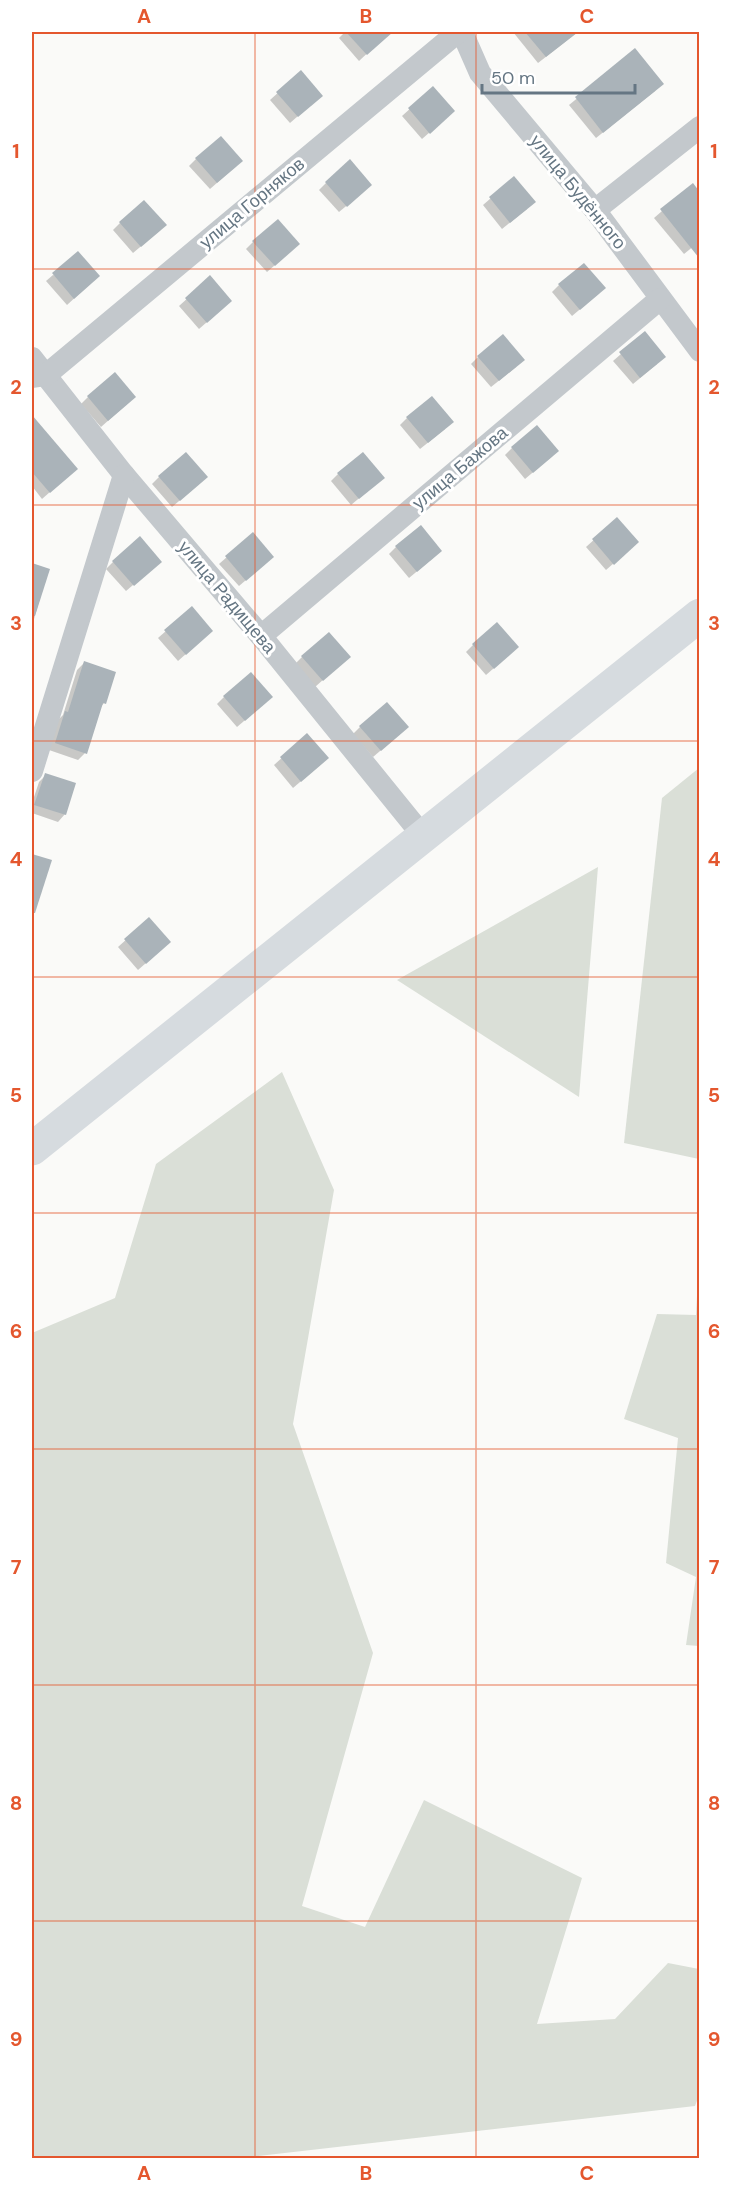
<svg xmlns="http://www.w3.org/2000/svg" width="731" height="2190" font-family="'DM Sans',sans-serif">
	<rect width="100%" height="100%" fill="#fafaf8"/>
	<g fill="#dadfd7">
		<polygon points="699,768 699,1159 624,1143 662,798"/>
		<polygon points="598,867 579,1097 397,980"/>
		<polygon points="282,1072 334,1190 293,1424 373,1653 302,1906 365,1927 424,1800 582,1878 537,2024 615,2019 668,1963 699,1969 699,2095 695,2106 241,2158 32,2158 32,1333 115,1298 156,1164"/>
		<polygon points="699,1258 699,1646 686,1645 696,1577 666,1563 678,1438 624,1419 657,1314 696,1315"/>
	</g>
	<g fill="#0003">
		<polygon points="345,32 390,32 359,61 339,38"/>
		<polygon points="513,32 578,32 538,63"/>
		<polygon points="635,51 655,91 596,138 569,105"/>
		<polygon points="301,72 314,102 290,123 270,100"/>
		<polygon points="433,88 446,118 422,139 402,116"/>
		<polygon points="196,159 234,168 210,189 189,166"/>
		<polygon points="514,178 527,209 502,229 483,205"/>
		<polygon points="326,183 363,192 339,212 319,190"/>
		<polygon points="692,185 700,193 700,241 684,254 654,218"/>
		<polygon points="120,223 158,232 133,253 113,230"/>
		<polygon points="253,242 291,251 267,272 246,249"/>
		<polygon points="53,275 91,283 67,305 46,281"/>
		<polygon points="210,278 223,308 199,329 179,306"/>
		<polygon points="559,285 597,295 572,316 552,292"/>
		<polygon points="645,333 657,364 633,384 613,361"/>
		<polygon points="478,357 516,367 491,387 471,364"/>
		<polygon points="88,397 127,404 101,427 81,404"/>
		<polygon points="32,417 76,469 42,499 32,486"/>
		<polygon points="407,418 445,429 420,449 400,425"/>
		<polygon points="512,448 550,458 525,479 505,455"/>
		<polygon points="338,474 376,484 351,505 331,481"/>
		<polygon points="159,477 199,484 172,507 152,484"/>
		<polygon points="617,519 630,549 606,570 586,547"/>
		<polygon points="253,534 265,564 239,586 219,564"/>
		<polygon points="396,547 433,558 409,578 389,554"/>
		<polygon points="113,562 153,568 126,591 106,569"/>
		<polygon points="32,565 48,570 32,626"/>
		<polygon points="192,608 204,638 178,661 158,638"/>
		<polygon points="473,645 510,654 486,675 466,652"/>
		<polygon points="302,657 342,663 315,687 295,664"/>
		<polygon points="84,663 104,703 100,708 85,753 78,760 49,750 58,720 63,715 77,670"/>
		<polygon points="224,697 264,704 237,727 217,704"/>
		<polygon points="360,727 400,734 373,757 353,734"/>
		<polygon points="307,735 320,765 293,788 274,765"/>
		<polygon points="46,775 65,814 58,822 32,813 32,803 39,782"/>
		<polygon points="32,855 50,861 33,898 32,898"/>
		<polygon points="149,919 162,949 138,970 118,947"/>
	</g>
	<g fill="#aab3b9">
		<polygon points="346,32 393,32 367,55"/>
		<polygon points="525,32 578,32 546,57"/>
		<polygon points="635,48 664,84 603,133 575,97"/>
		<polygon points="301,70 323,96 298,117 276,92"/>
		<polygon points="433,86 455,111 430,134 408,108"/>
		<polygon points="221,136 243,161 217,183 195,158"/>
		<polygon points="350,159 372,185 347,207 325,182"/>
		<polygon points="514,176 536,202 510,223 489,197"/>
		<polygon points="693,183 699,191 699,258 660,209"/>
		<polygon points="144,200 167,225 141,247 119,222"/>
		<polygon points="278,219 300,244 275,266 252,241"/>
		<polygon points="78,251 100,276 74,299 52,273"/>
		<polygon points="584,263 606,288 580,310 558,284"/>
		<polygon points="210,275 232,301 207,323 185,298"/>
		<polygon points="645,331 666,357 640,378 619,352"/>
		<polygon points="503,334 525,360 499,381 477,356"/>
		<polygon points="115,372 136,397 108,421 87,396"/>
		<polygon points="432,396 454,422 428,443 406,417"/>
		<polygon points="32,415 78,469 50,493 32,472"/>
		<polygon points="537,425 559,451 533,473 511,447"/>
		<polygon points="186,452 208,477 180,501 158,476"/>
		<polygon points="363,452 385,478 359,499 337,473"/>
		<polygon points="617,517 639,542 614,565 592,539"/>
		<polygon points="421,525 442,551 417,572 395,546"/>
		<polygon points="253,532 274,557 246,581 225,556"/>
		<polygon points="140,536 162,562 134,586 112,561"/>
		<polygon points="32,563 50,569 35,616 32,616"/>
		<polygon points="192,606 213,631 186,655 164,630"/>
		<polygon points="497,622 519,647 494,669 472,644"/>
		<polygon points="329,632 351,657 323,681 301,656"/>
		<polygon points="84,661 116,672 106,704 103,703 87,754 55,743 65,711 68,712"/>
		<polygon points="251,672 273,697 245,721 223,696"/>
		<polygon points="387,702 409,727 381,751 359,726"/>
		<polygon points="307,733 329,758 301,782 280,757"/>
		<polygon points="45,773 76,783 66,815 34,805"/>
		<polygon points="32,854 52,860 35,913 32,913"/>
		<polygon points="149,917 171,942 146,964 124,939"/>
	</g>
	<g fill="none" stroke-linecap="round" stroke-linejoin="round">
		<g stroke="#c3c8cc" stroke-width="22">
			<polyline points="462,32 480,73 595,210 700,351"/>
			<polyline points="595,210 700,127"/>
			<polyline points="32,358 124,475 261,636 423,836"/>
			<polyline points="33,377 46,375 458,32"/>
			<polyline points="261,636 660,299"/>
			<polyline points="32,771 124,475"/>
		</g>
		<polyline stroke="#d6dbdf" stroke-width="33" points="32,1149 700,615"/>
	</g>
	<path fill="none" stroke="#e4572e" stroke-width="1.5" stroke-opacity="0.55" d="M255,32V2158M476,32V2158M32,269H700M32,505H700M32,741H700M32,977H700M32,1213H700M32,1449H700M32,1685H700M32,1921H700"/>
	<g text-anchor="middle" stroke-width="6" stroke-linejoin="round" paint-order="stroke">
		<g font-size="18" fill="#657683" stroke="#fff">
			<text transform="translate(578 192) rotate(51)" y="6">улица Будённого</text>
			<text transform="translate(252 203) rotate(-40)" y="6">улица Горняков</text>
			<text transform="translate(460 468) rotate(-40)" y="6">улица Бажова</text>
			<text transform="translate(227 597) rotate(50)" y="6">улица Радищева</text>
		</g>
	</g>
	<rect width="731" height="2190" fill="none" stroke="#ffffff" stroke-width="66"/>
	<path d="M482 84v9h153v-9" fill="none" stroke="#657683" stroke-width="3"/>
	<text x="491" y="84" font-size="18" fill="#657683" stroke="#ffffff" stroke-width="4.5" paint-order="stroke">50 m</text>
	<rect x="33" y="33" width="665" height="2124" fill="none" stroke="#e4572e" stroke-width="2"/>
	<g font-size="20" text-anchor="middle" font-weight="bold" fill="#e4572e">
		<text x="144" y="23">A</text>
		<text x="366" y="23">B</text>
		<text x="587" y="23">C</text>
		<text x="16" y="158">1</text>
		<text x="714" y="158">1</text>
		<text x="16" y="394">2</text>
		<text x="714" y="394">2</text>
		<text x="16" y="630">3</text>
		<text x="714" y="630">3</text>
		<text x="16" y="866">4</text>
		<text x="714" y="866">4</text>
		<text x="16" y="1102">5</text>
		<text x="714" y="1102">5</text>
		<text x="16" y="1338">6</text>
		<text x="714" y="1338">6</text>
		<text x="16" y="1574">7</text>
		<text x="714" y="1574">7</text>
		<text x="16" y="1810">8</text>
		<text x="714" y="1810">8</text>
		<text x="16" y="2046">9</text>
		<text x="714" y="2046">9</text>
		<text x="144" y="2180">A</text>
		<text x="366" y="2180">B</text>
		<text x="587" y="2180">C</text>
	</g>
</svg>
